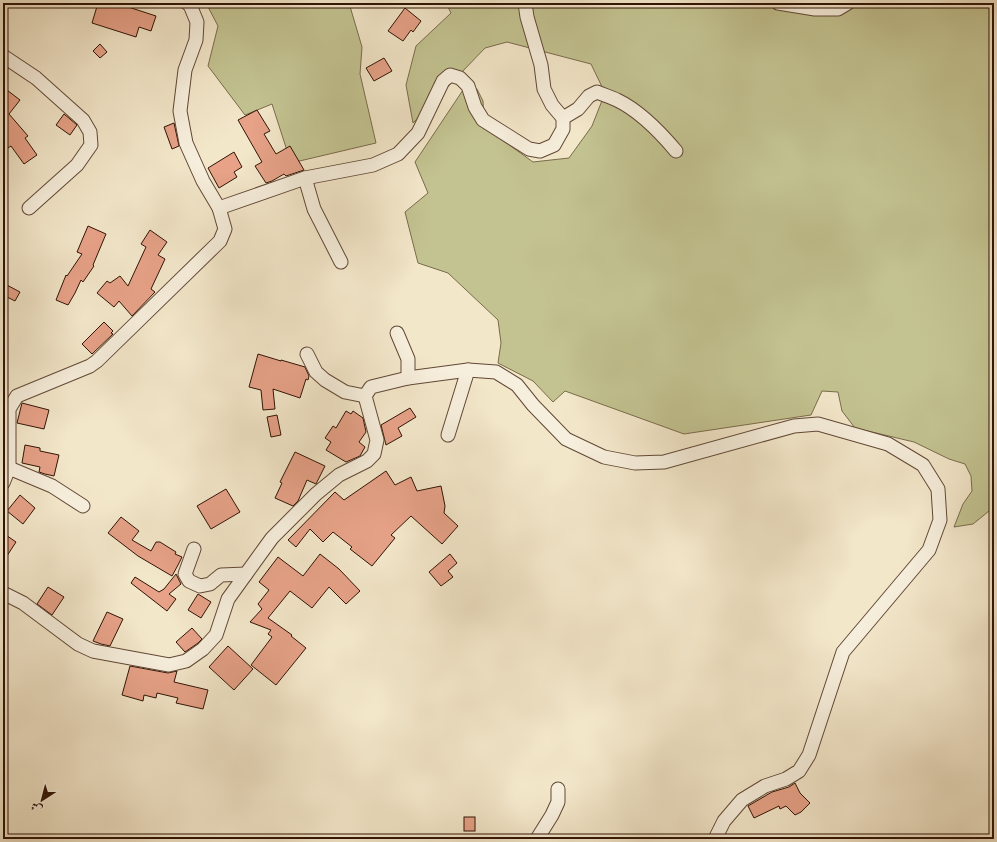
<svg xmlns="http://www.w3.org/2000/svg" width="997" height="842" font-family="'Old Standard TT',Amiri,serif">
	<rect width="100%" height="100%" fill="#f3e7ca"/>
	<filter id="stains"><feTurbulence type="fractalNoise" baseFrequency=".005" numOctaves="4"/><feColorMatrix values="0 0 0 0 .2 0 0 0 0 .09 0 0 0 0 .02 0 0 0 .5 -.17"/></filter>
	<radialGradient id="worn" r=".72"><stop offset=".6" stop-color="#630" stop-opacity="0"/><stop offset="1" stop-color="#630" stop-opacity=".3"/></radialGradient>
	<g fill="#c3c391" stroke="#7a6b4b">
		<polygon points="206,3 349,3 362,47 360,74 376,143 291,163 272,104 245,115 208,66 218,26"/>
		<polygon points="446,3 994,3 994,507 973,524 954,527 963,504 972,491 971,476 965,464 949,459 914,442 855,428 842,411 838,392 822,391 811,415 684,434 565,391 553,402 533,381 498,363 501,343 498,320 448,273 418,263 405,212 428,193 415,162 465,87 477,89 483,101 484,123 508,144 533,162 569,158 592,126 605,93 591,64 507,42 485,48 413,123 406,85 416,46 451,13"/>
	</g>
	<g fill="#e7a288" stroke="#301305">
		<polygon points="98,3 116,3 156,16 151,31 139,27 136,37 92,23"/>
		<polygon points="405,8 421,21 413,32 411,30 403,41 388,31"/>
		<polygon points="100,44 107,52 100,58 93,51"/>
		<polygon points="384,58 392,71 374,81 366,68"/>
		<polygon points="3,87 20,100 9,114 28,136 25,138 37,155 24,164 11,146 3,151"/>
		<polygon points="257,110 270,131 264,134 276,154 290,146 304,170 286,176 284,174 272,181 266,183 255,166 262,162 238,120"/>
		<polygon points="64,114 77,125 70,135 56,125"/>
		<polygon points="174,123 179,146 172,149 164,127"/>
		<polygon points="234,152 242,167 234,172 237,177 219,188 208,168"/>
		<polygon points="88,226 106,234 93,265 94,266 83,282 81,280 75,293 68,305 56,300 66,275 67,276 82,254 77,252"/>
		<polygon points="150,230 167,242 158,255 165,259 151,289 155,292 132,316 119,301 114,307 97,293 107,281 110,283 120,276 128,286 146,247 141,244"/>
		<polygon points="3,283 20,292 15,301 3,295"/>
		<polygon points="104,322 113,331 111,333 113,334 92,354 82,344"/>
		<polygon points="258,354 281,361 281,360 305,367 309,376 308,380 306,379 300,398 273,389 275,409 263,410 261,390 249,387"/>
		<polygon points="22,403 49,410 44,429 17,423"/>
		<polygon points="410,408 416,417 398,428 402,436 386,445 381,425"/>
		<polygon points="346,411 351,414 353,411 363,418 366,432 359,442 365,447 360,456 346,462 326,450 331,442 325,438 333,426 336,428"/>
		<polygon points="277,415 281,435 271,437 267,417"/>
		<polygon points="25,445 40,448 40,451 59,455 54,476 45,474 39,472 40,467 22,463"/>
		<polygon points="295,452 325,466 316,484 307,480 298,501 293,506 275,498 282,483 280,482"/>
		<polygon points="386,471 395,485 411,477 417,491 441,486 445,506 444,513 458,526 442,544 411,516 391,535 395,538 372,566 350,549 352,547 333,532 323,542 310,529 296,547 288,540 335,492 344,500"/>
		<polygon points="226,489 240,512 211,529 197,506"/>
		<polygon points="20,495 35,508 23,524 7,511"/>
		<polygon points="121,517 139,531 132,540 151,551 156,542 160,542 176,552 175,554 182,557 178,565 172,576 138,556 108,533"/>
		<polygon points="3,533 16,542 3,562"/>
		<polygon points="320,554 339,569 360,591 346,604 329,587 312,608 290,591 268,618 292,635 291,636 306,648 276,685 251,665 272,637 268,634 271,630 250,622 262,609 258,604 269,590 259,582 278,557 303,576"/>
		<polygon points="450,554 457,563 448,571 453,577 441,586 429,572"/>
		<polygon points="176,574 181,584 169,594 176,599 167,611 131,583 135,577 159,592 164,589"/>
		<polygon points="48,587 64,597 52,615 37,604"/>
		<polygon points="198,594 211,602 201,618 188,610"/>
		<polygon points="107,612 123,619 110,646 101,644 93,641"/>
		<polygon points="192,628 202,639 198,643 185,652 176,642"/>
		<polygon points="228,646 253,669 234,690 209,667"/>
		<polygon points="130,666 168,673 177,671 174,682 208,690 203,709 176,703 178,698 157,693 156,698 144,695 143,701 122,695"/>
		<polygon points="795,783 800,793 810,803 801,812 795,815 786,806 780,809 779,806 754,818 748,806 772,792 789,787"/>
		<rect x="464" y="817" width="11" height="14"/>
	</g>
	<g fill="none" stroke-linecap="round" stroke-linejoin="round">
		<g stroke="#614836" stroke-width="15">
			<g id="street">
				<polyline points="187,3 190,5 197,22 196,40 185,70 180,111 186,143 203,181 219,208"/>
				<polyline points="778,3 815,9 838,9 848,3"/>
				<polyline points="3,56 36,78 83,120 90,132 91,145 77,165 29,208"/>
				<path d="M563,118L578,109L589,96L597,92C604,95 611,97 617,100C640,111 660,132 676,151"/>
				<polyline points="305,178 314,209 341,262"/>
				<polyline points="397,333 408,359 408,378"/>
				<polyline points="307,354 316,372 325,380 345,392 365,396"/>
				<polyline points="448,435 468,370"/>
				<polyline points="9,468 52,486 83,506"/>
				<polyline points="3,483 9,468 9,409 17,396 90,366 97,361 220,241 225,229 219,208 305,178 373,165 398,154 418,133 443,81 450,75 460,78 468,86 475,107 483,120 529,149 540,151 554,145 563,129 563,118 552,105 544,89 541,65 527,17 525,3"/>
				<polyline points="194,549 185,574 189,581 200,586 210,584 221,575 246,574"/>
				<polyline points="3,594 5,594 23,603 78,644 93,651 169,665 186,661 203,649 216,635 228,599 246,574 272,538 316,494 339,475 367,461 374,454 377,440 365,396 371,387 408,378 468,370 496,372 517,385 533,405 566,439 604,457 635,463 664,462 794,426 818,424 888,444 923,465 938,489 940,520 929,550 843,652 809,755 799,771 786,779 765,786 742,800 724,821 715,839"/>
				<polyline points="537,839 552,815 558,802 558,789"/>
			</g>
		</g>
		<use href="#street" stroke="#f7efdd" stroke-width="13"/>
	</g>
	<rect width="997" height="842" fill="none" stroke="#f3e7ca" stroke-width="16"/>
	<rect x="4" y="4" width="989" height="834" fill="none" stroke="#301305" stroke-width="2"/>
	<rect x="8" y="8" width="981" height="826" fill="none" stroke="#301305"/>
	<g transform="translate(42 800) rotate(216)" stroke="#f7efdd" stroke-width="3" paint-order="stroke">
	<path d="M0-3L7 15L0 10L-7 15Z" fill="#301305"/>
	<text y="-6" font-size="11" font-weight="bold" text-anchor="middle" fill="#301305">ش</text>
	</g>
	<rect width="100%" height="100%" filter="url(#stains)"/>
	<rect width="100%" height="100%" fill="url(#worn)"/>
</svg>
